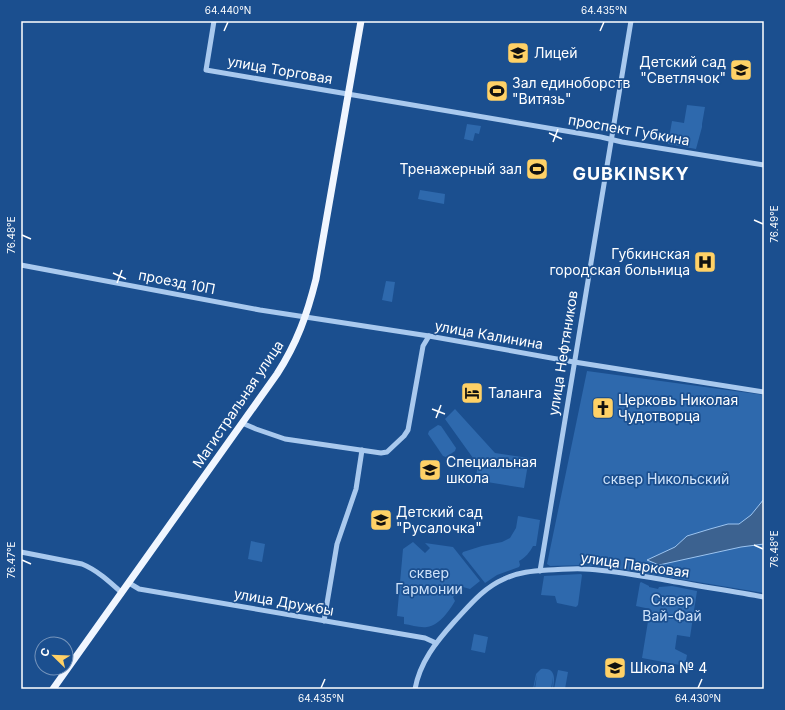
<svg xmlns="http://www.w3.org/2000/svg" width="785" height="710" font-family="Inter,sans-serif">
	<rect width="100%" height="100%" fill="#1b4f8f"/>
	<g fill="#2e69ad">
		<polygon points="687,105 705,107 702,124 702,127 696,149 668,144 672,121 684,123"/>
		<polygon points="467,124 481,126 479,134 475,133 473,141 464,139"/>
		<polygon points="420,190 445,194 444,204 418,199"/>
		<polygon points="386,281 395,282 392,302 382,300"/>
		<polygon points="587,371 764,395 764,593 619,569 585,565 550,566 547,564"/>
		<polygon points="455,409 495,453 529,458 524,488 481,481 476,476 478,465 445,419"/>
		<polygon points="438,425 441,426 456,448 455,451 446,457 443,456 428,434 429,431"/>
		<path d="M518,516L540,520L536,546H533C530,552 525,558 519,561L520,565L519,567L497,575L485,583L462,554L463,552L482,546L502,542L510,538L516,528Z"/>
		<polygon points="251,541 265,544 262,562 248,559"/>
		<path d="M413,542L425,553L430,548L425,543L453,547L480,581L470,589L463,587L453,597L455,601C449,611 440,625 427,627C420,628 411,625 404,624V617L397,616L403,549Z"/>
		<polygon points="581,574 582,575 578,605 576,607 557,603 555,596 541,595 544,576"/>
		<polygon points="641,582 649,586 649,587 658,589 659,587 672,586 697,591 690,637 677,635 675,649 687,655 685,666 642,658 650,609 636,606 640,583"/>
		<polygon points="474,634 488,637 485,653 471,650"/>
		<path d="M541,669C556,667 555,679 553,689H552L553,677L551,689H535L537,674L534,689H533L536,674Z"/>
		<polygon points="558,670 568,672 565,689 554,689"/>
	</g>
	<polygon fill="#3c6290" stroke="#9cc4f0" points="764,499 764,544 741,547 659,565 647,560 675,547 687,536 710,529 728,524 739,524 751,515"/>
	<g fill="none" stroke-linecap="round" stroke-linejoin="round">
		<g stroke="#a9c9ee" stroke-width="5">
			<polyline points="214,21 206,70 601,137 622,142 764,165"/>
			<polyline points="21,265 260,310 429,336 568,361 764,392"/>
			<polyline points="242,423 256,429 285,439 381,453 387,452 404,436 408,430 423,346 429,336"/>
			<path d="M21,552L82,564C97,570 110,582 122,593"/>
			<polyline points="540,571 631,21"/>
			<polyline points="129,583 139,589 425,638 436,643"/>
			<polyline points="324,621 337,544 356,489 362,450"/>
			<path d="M415,689C420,662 436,642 454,622C469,606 483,588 504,579C518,572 533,571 548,570C560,570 572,568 584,569C612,570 639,576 665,580C698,586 731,591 764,597"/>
		</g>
		<path stroke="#f0f6ff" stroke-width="7" d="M53,689L277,374C297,343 307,315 316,279L361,21"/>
	</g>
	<path fill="none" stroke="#fff" stroke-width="1.5" d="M224,31L228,22M600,31L604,22M549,133L562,139M553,142L558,129M754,220L763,224M22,235L31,239M113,273L126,279M117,283L122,270M432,409L445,414M436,418L441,405M754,545L763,549M22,560L31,564M321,688L325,679M698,688L702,679"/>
	<defs>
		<g id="school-square" transform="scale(1.15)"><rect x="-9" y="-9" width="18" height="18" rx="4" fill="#ffd166" stroke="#1b4f8f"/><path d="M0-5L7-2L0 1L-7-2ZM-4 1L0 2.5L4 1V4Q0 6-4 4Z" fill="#111"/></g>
		<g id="stadium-square" transform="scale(1.15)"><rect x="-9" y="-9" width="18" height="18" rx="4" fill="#ffd166" stroke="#1b4f8f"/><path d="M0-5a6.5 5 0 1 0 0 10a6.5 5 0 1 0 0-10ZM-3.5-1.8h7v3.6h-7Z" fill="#111"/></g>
		<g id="hospital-square" transform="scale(1.15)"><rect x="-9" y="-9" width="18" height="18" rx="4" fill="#ffd166" stroke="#1b4f8f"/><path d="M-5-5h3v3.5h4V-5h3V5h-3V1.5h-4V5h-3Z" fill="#111"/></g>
		<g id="hotel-square" transform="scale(1.15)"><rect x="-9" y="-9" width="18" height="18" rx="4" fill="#ffd166" stroke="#1b4f8f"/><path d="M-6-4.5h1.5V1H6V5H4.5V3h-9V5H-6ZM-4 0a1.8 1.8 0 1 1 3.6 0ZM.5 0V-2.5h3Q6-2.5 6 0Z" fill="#111"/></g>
		<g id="church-square" transform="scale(1.15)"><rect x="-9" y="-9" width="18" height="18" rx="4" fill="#ffd166" stroke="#1b4f8f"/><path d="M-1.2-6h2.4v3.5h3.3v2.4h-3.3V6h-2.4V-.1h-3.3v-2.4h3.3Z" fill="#111"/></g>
	</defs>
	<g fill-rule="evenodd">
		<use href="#school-square" x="518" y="53"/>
		<use href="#school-square" x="741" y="70"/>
		<use href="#stadium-square" x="497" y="91"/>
		<use href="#stadium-square" x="537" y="169"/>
		<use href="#hospital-square" x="705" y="262"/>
		<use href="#hotel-square" x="472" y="393"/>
		<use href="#church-square" x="603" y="408"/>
		<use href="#school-square" x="430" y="470"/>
		<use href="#school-square" x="381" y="520"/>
		<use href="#school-square" x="615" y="668"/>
	</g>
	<g text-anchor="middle" stroke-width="3.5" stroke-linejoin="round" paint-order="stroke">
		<g font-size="14" fill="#fff" stroke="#1b4f8f" text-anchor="start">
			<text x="534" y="58">Лицей</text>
			<text x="726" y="67" text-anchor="end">Детский сад<tspan x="726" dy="16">"Светлячок"</tspan></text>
			<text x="512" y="88">Зал единоборств<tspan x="512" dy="16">"Витязь"</tspan></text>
			<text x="522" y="174" text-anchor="end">Тренажерный зал</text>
			<text x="690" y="259" text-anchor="end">Губкинская<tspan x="690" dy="16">городская больница</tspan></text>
			<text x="488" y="398">Таланга</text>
			<text x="618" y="405">Церковь Николая<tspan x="618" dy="16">Чудотворца</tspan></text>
			<text x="446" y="467">Специальная<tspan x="446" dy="16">школа</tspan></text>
			<text x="396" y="517">Детский сад<tspan x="396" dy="16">"Русалочка"</tspan></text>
			<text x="630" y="673">Школа № 4</text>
		</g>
		<g font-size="14" fill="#fff" stroke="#1b4f8f">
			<text transform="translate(280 70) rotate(10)" y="5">улица Торговая</text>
			<text transform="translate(629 130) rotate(10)" y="5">проспект Губкина</text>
			<text transform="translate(177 282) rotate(11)" y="5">проезд 10П</text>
			<text transform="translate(489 335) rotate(10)" y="5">улица Калинина</text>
			<text transform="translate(563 353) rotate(-81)" y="5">улица Нефтяников</text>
			<text transform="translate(238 404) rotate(-56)" y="5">Магистральная улица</text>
			<text transform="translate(635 565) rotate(8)" y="5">улица Парковая</text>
			<text transform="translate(284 602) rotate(10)" y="5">улица Дружбы</text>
		</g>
		<g font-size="14" fill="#cfe3fa" stroke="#1b4f8f">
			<text x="666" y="484">сквер Никольский</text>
			<text x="429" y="578">сквер<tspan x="429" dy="16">Гармонии</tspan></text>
			<text x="672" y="605">Сквер<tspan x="672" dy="16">Вай-Фай</tspan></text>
		</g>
		<g font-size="18" font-weight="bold" letter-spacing="1" fill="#fff" stroke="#1b4f8f">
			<text x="631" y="180">GUBKINSKY</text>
		</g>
	</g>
	<rect width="785" height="710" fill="none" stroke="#1b4f8f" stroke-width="44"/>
	<g transform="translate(54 656) rotate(293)"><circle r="19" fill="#1b4f8f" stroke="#7695bc"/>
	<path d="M0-3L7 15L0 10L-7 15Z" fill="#ffd166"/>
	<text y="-6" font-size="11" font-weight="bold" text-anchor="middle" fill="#ffffff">С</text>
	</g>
	<rect x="22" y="22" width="741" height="666" fill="none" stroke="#fff" stroke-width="1.5"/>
	<g font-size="10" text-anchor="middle" fill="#fff">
		<text x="228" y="14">64.440°N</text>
		<text x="604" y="14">64.435°N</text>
		<text transform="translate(774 224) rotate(-90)" y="4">76.49°E</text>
		<text transform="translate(11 235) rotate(-90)" y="4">76.48°E</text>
		<text transform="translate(774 549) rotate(-90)" y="4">76.48°E</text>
		<text transform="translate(11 560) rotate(-90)" y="4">76.47°E</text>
		<text x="321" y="702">64.435°N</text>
		<text x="698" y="702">64.430°N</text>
	</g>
</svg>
